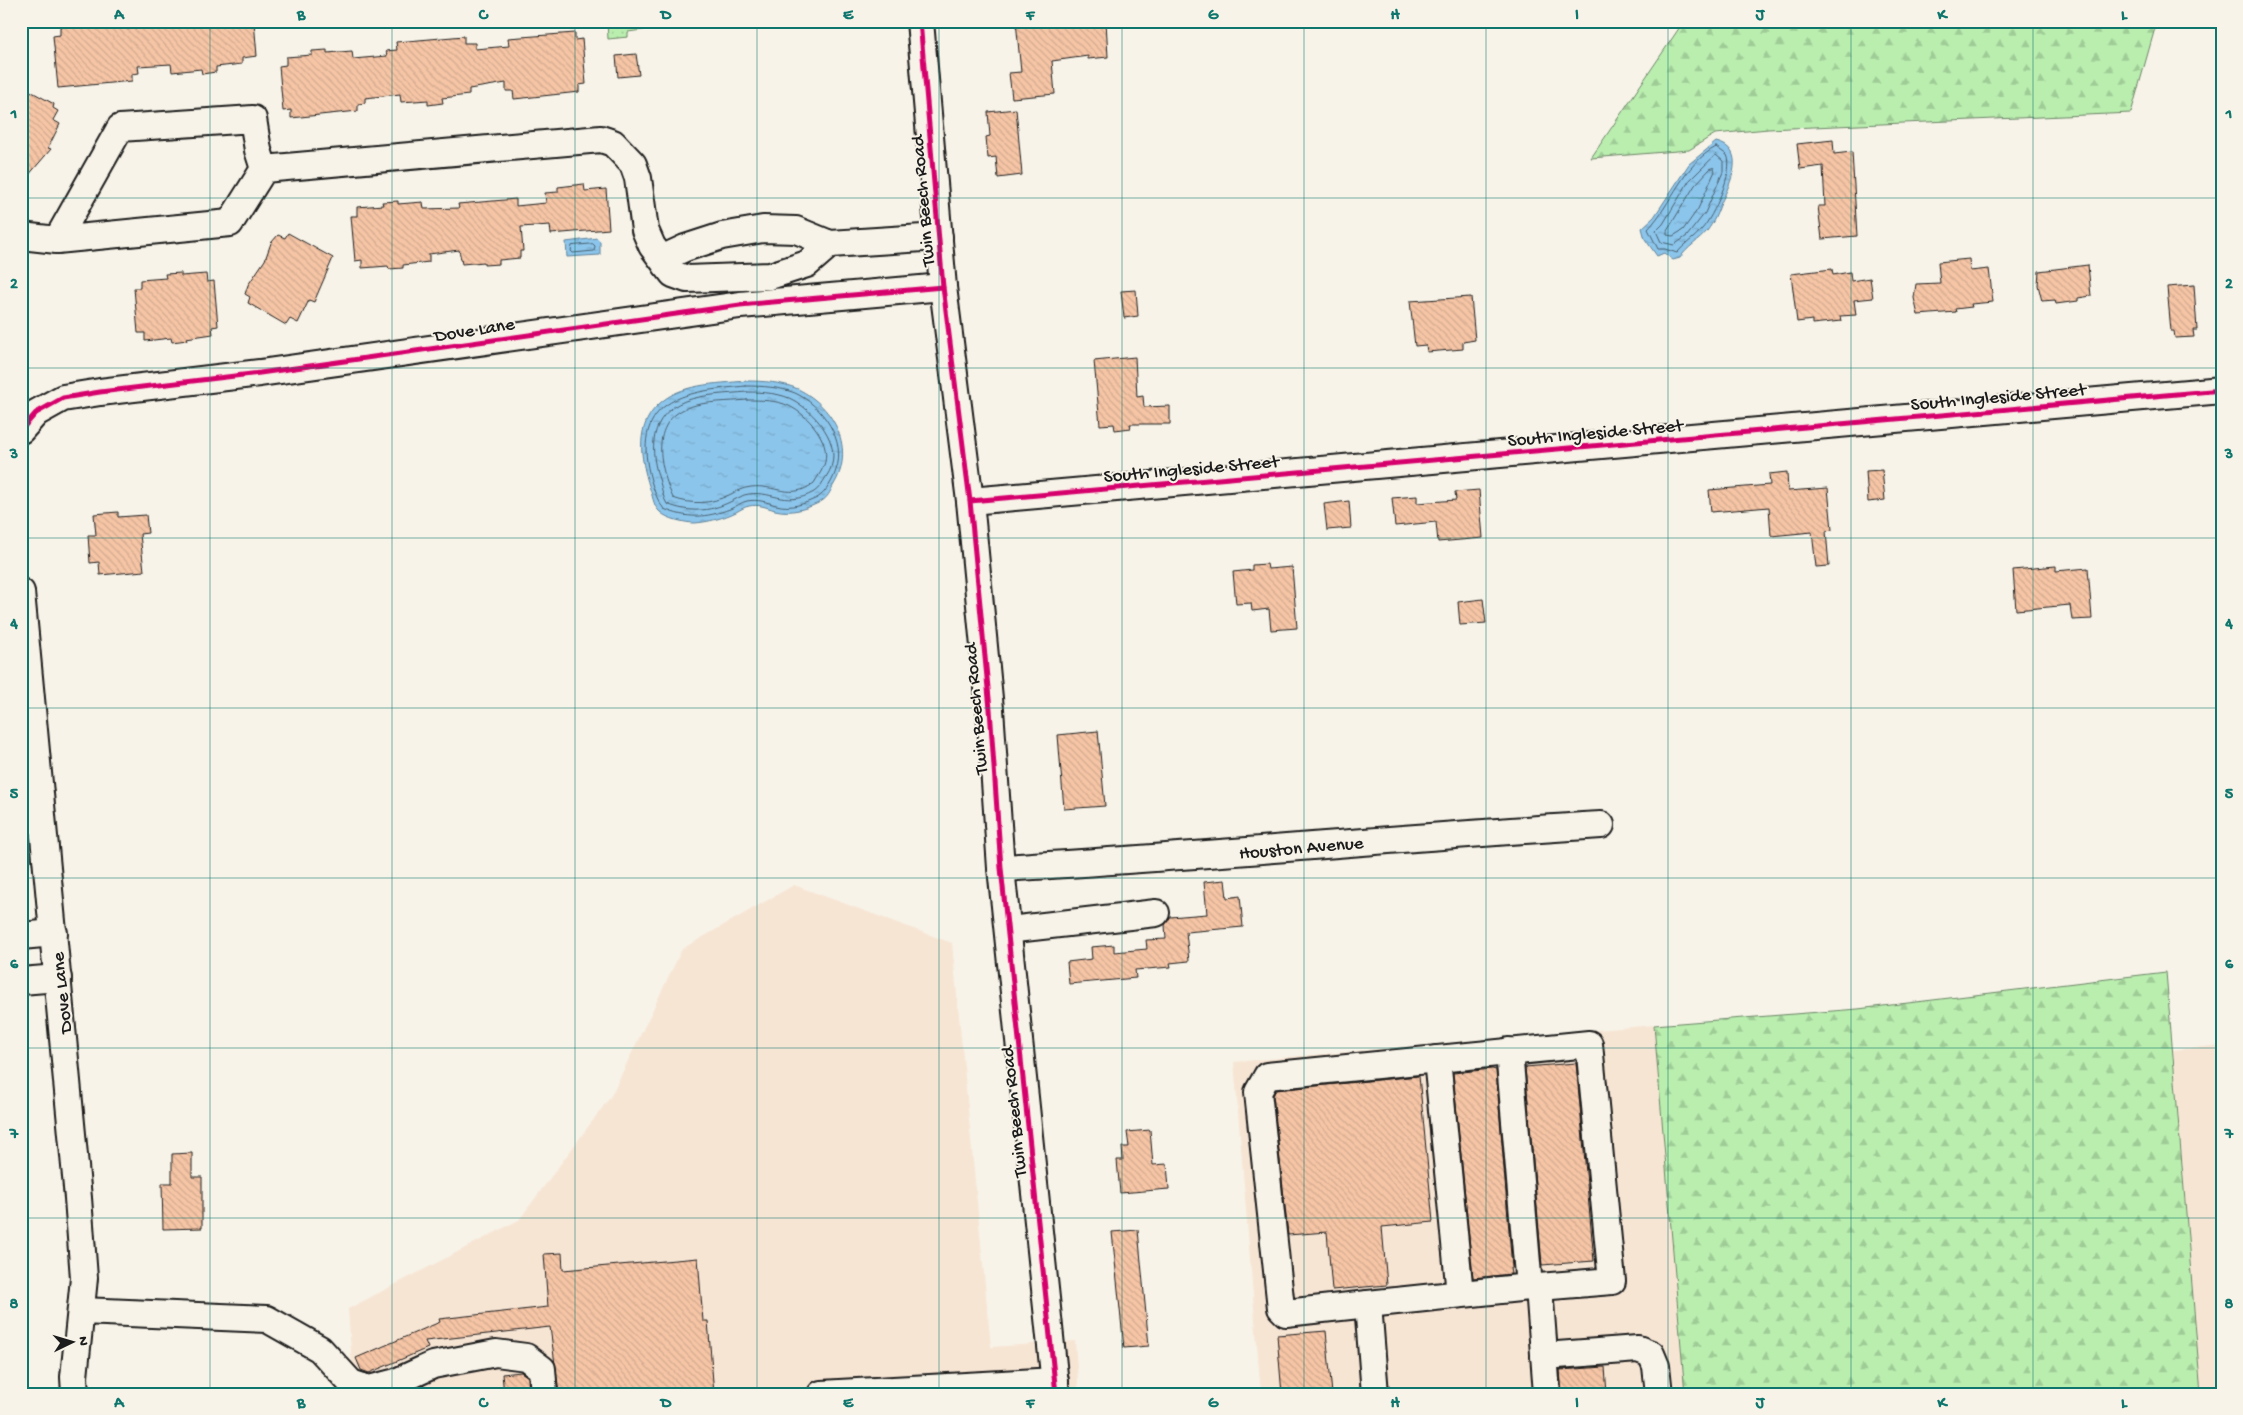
<svg xmlns="http://www.w3.org/2000/svg" width="2243" height="1415" font-family="'Gochi Hand',sans-serif">
	<defs>
		<pattern id="forest-firs" width="22" height="20" patternUnits="userSpaceOnUse" patternTransform="scale(1.25)"><rect width="22" height="20" fill="#baeeaf"/><path d="M5 1l3.5 6h-7zM16 11l3.5 6h-7z" fill="#9fcc96"/></pattern>
		<pattern id="park-dots" width="8" height="8" patternUnits="userSpaceOnUse" patternTransform="scale(1.25)"><rect width="8" height="8" fill="#baeeaf"/><path d="M2 2h.1M6 6h.1" fill="none" stroke="#9fcc96" stroke-width="1.8" stroke-linecap="round"/></pattern>
		<pattern id="water-ripples" width="26" height="14" patternUnits="userSpaceOnUse" patternTransform="scale(1.25)"><rect width="26" height="14" fill="#8cc5eb"/><path d="M2 4q2-2 4 0t4 0M15 11q2-2 4 0t4 0" fill="none" stroke="#78a9c9"/></pattern>
		<pattern id="building-back-hatch" width="6" height="6" patternUnits="userSpaceOnUse" patternTransform="scale(1.25)"><rect width="6" height="6" fill="#f6c5a6"/><path d="M-1 5l2 2M0 0l6 6M5-1l2 2" fill="none" stroke="#d2a98e"/></pattern>
	</defs>
	<rect width="100%" height="100%" fill="#f7f3e8"/>
	<filter id="ink" filterUnits="userSpaceOnUse"><feTurbulence type="fractalNoise" baseFrequency=".02" numOctaves="2"/><feDisplacementMap in="SourceGraphic" scale="10" xChannelSelector="R" yChannelSelector="G"/><feConvolveMatrix kernelMatrix="1 2 1 2 8 2 1 2 1" color-interpolation-filters="sRGB"/></filter>
	<g filter="url(#ink)">
		<g fill="#f7e5d4">
			<polygon points="794,885 952,943 991,1347 1075,1341 1079,1394 354,1394 348,1309 519,1220 611,1096 682,949"/>
			<polygon points="1654,1025 1685,1394 1261,1394 1234,1062"/>
			<polygon points="2222,1045 2222,1394 2201,1394 2173,1050"/>
		</g>
		<g fill="url(#forest-firs)" stroke="#6b8566">
			<polygon points="1684,21 2157,21 2131,113 1768,129 1715,134 1689,150 1591,158"/>
			<polygon points="2166,972 2201,1394 1685,1394 1654,1025 1858,1009"/>
		</g>
		<polygon fill="url(#park-dots)" stroke="#6b8566" points="607,21 656,21 656,28 628,32 628,37 608,39"/>
		<g fill="url(#water-ripples)" stroke="#5f8198">
			<path d="M1716,142C1748,149 1730,184 1721,203C1717,213 1714,222 1707,231C1699,241 1687,247 1680,258L1673,260L1664,253L1657,256L1645,239L1642,228L1654,217L1689,164Z"/>
			<polygon points="597,238 600,241 600,255 567,257 566,242"/>
			<path d="M746,381C763,381 782,382 798,389C835,407 856,450 833,486C830,492 828,497 822,501C808,509 790,514 775,510C765,507 759,504 749,506C744,507 740,510 736,512C724,518 708,522 695,523C686,523 667,519 660,512C654,507 653,498 651,492C642,464 633,430 657,406C679,383 716,384 746,381Z"/>
		</g>
		<g fill="none" stroke-linecap="round" stroke-linejoin="round">
			<g stroke="#49606f" stroke-width="1">
				<path d="M1716,147L1727,155C1735,170 1713,217 1702,229C1694,239 1684,244 1677,253L1665,249H1658L1648,229C1672,204 1683,164 1716,147Z"/>
				<polygon points="1716,155 1723,161 1723,172 1705,213 1687,236 1674,245 1661,242 1656,231 1663,224 1689,181"/>
				<polygon points="1714,168 1715,171 1698,209 1683,230 1673,236 1667,235 1667,231 1695,185 1710,169"/>
				<polygon points="593,244 595,246 594,251 573,253 571,251 572,246"/>
				<path d="M746,386C762,386 780,387 795,393C822,405 847,441 836,470C833,480 826,493 817,498C804,504 791,509 776,505C766,502 758,499 747,501C741,502 736,507 730,509C706,518 687,519 664,509C655,499 649,475 647,462C638,394 695,391 746,386Z"/>
				<path d="M747,392C762,392 782,393 795,401C819,416 846,449 826,477C822,483 820,488 814,492C783,509 772,488 744,495C739,497 735,500 730,502C709,512 689,513 667,504C663,498 662,489 660,482C649,451 649,415 685,401C704,394 727,394 747,392Z"/>
				<path d="M747,400C760,400 777,400 789,406C808,415 830,440 825,462C823,470 818,476 814,483C791,501 775,484 751,487C742,488 737,491 729,495C711,504 692,505 673,498C660,468 648,422 689,407C707,401 728,402 747,400Z"/>
			</g>
		</g>
		<g fill="url(#building-back-hatch)" stroke="#1c1c1c">
			<polygon points="85,21 126,22 127,29 161,26 160,21 254,21 257,56 242,58 242,64 216,67 216,72 202,74 201,69 172,72 171,64 138,66 139,73 132,74 132,81 58,88 53,36 60,35 60,27 86,25"/>
			<polygon points="1016,21 1106,21 1108,57 1088,59 1088,56 1052,61 1055,94 1012,98 1009,73 1021,72"/>
			<polygon points="575,33 575,40 582,39 586,84 579,85 579,92 514,99 513,91 506,91 506,83 469,89 469,95 442,98 443,103 428,105 428,100 401,102 400,94 365,98 365,103 358,104 358,111 291,118 291,110 283,111 279,66 286,65 286,57 312,55 312,51 327,50 327,53 352,51 353,59 387,56 386,51 397,50 396,42 464,36 464,43 475,43 475,49 509,46 508,38"/>
			<polygon points="636,54 639,75 618,77 616,56"/>
			<polygon points="21,86 54,104 53,108 58,111 53,120 60,124 48,148 51,149 21,184"/>
			<polygon points="1016,109 1022,175 998,178 996,157 988,158 986,137 990,136 988,112"/>
			<polygon points="1833,140 1834,154 1852,152 1857,236 1822,239 1818,206 1825,206 1823,166 1800,169 1797,144"/>
			<polygon points="584,184 585,191 606,189 609,229 551,234 550,225 521,227 523,251 520,251 520,258 499,260 499,264 484,265 484,262 462,264 459,250 429,254 429,262 403,265 403,268 389,269 388,266 362,268 362,260 355,261 351,216 357,216 357,207 383,205 382,202 398,201 398,204 423,202 424,209 459,208 458,204 516,199 516,206 546,203 545,193 558,192 558,187"/>
			<polygon points="288,233 333,258 314,302 309,300 298,323 290,319 286,325 248,303 250,297 245,294 248,285 265,260 271,243 278,235 285,238"/>
			<polygon points="1969,259 1970,271 1989,269 1993,302 1971,304 1972,307 1955,309 1956,312 1918,315 1914,298 1916,284 1940,283 1938,262"/>
			<polygon points="2088,265 2091,296 2078,298 2078,301 2056,304 2055,300 2042,301 2038,285 2039,271"/>
			<polygon points="1832,269 1833,275 1850,272 1851,281 1870,278 1873,298 1854,300 1856,315 1840,316 1841,321 1812,324 1812,320 1797,322 1791,274"/>
			<polygon points="181,273 181,276 206,274 207,282 214,281 218,326 212,327 213,334 186,338 187,340 172,342 171,338 145,341 145,333 138,333 134,288 140,288 140,280 166,278 165,274"/>
			<polygon points="2194,285 2197,330 2193,330 2194,337 2175,338 2174,331 2171,331 2167,287"/>
			<polygon points="1136,290 1138,316 1124,318 1121,291"/>
			<polygon points="1471,297 1475,340 1463,342 1463,349 1427,352 1426,345 1415,346 1410,301"/>
			<polygon points="1135,357 1137,397 1143,396 1144,407 1170,406 1170,424 1130,424 1131,428 1115,430 1114,424 1100,425 1094,361"/>
			<polygon points="1882,470 1885,500 1868,502 1866,471"/>
			<polygon points="1787,472 1788,491 1828,488 1832,530 1826,531 1829,566 1816,567 1812,532 1771,536 1769,507 1711,512 1709,490 1770,485 1769,474"/>
			<polygon points="1479,490 1483,538 1438,542 1436,522 1395,526 1392,498 1417,496 1417,503 1456,500 1455,492"/>
			<polygon points="1349,501 1351,528 1327,530 1324,504"/>
			<polygon points="118,512 118,517 146,515 148,533 140,534 144,571 100,575 99,562 90,563 88,535 96,535 94,514"/>
			<polygon points="1267,564 1268,569 1292,567 1297,628 1271,630 1269,609 1252,611 1251,603 1236,604 1233,572 1252,570 1252,565"/>
			<polygon points="2056,566 2056,571 2088,568 2092,619 2072,620 2070,605 2016,610 2013,570"/>
			<polygon points="1483,599 1486,623 1460,625 1458,602"/>
			<polygon points="1098,731 1105,806 1064,809 1058,735"/>
			<polygon points="1225,880 1227,898 1240,896 1243,927 1186,932 1189,961 1170,963 1171,967 1135,970 1136,978 1069,984 1067,962 1092,959 1091,947 1114,945 1114,952 1147,949 1146,940 1166,939 1165,925 1170,917 1207,914 1204,882"/>
			<polygon points="1576,1063 1594,1261 1542,1265 1525,1067"/>
			<polygon points="1492,1069 1496,1070 1512,1268 1510,1268 1511,1274 1473,1278 1453,1073"/>
			<polygon points="1419,1076 1433,1222 1382,1227 1387,1285 1332,1290 1327,1232 1288,1235 1273,1095 1276,1090"/>
			<polygon points="1150,1130 1153,1165 1167,1164 1169,1189 1120,1193 1117,1160 1123,1160 1122,1147 1129,1147 1127,1132"/>
			<polygon points="192,1153 192,1177 202,1177 202,1228 163,1229 162,1183 172,1183 172,1154"/>
			<polygon points="1138,1230 1149,1346 1124,1348 1112,1232"/>
			<polygon points="562,1253 563,1270 698,1258 703,1321 708,1321 714,1394 559,1394 550,1327 425,1341 428,1348 369,1373 361,1370 356,1358 440,1322 439,1319 548,1307 544,1254"/>
			<polygon points="1326,1331 1332,1394 1282,1394 1277,1335"/>
			<polygon points="1605,1367 1607,1394 1562,1394 1560,1370"/>
			<polygon points="521,1372 528,1377 529,1394 504,1394 502,1374"/>
		</g>
		<g fill="none" stroke-linecap="round" stroke-linejoin="round">
			<g stroke="#1c1c1c" stroke-width="30">
				<g id="minor">
					<polyline points="920,21 943,287 970,501 990,709 1001,868 1056,1394"/>
					<polyline points="264,169 258,150 253,119 120,128 57,240 230,223 264,169 601,139 613,143 633,164 638,178 645,230 652,246 673,274 687,279 770,276 807,264 830,244"/>
					<polyline points="21,236 57,240"/>
					<polyline points="666,265 672,254 685,248 722,236 763,229 796,230 830,244 939,237"/>
					<polyline points="21,430 36,413 63,398 100,392 260,373 740,305 943,287"/>
					<polyline points="970,501 2222,390"/>
					<polyline points="21,592 78,1198 84,1278 74,1377 75,1394"/>
					<path d="M1001,868C1201,857 1401,837 1601,825"/>
					<polyline points="1008,930 1156,913"/>
					<polyline points="21,936 54,933"/>
					<polyline points="21,981 58,978"/>
					<polyline points="1509,1051 1529,1287"/>
					<polyline points="1437,1059 1460,1294"/>
					<polyline points="1368,1304 1286,1313 1281,1308 1258,1092 1267,1076 1589,1044 1612,1281 1539,1287"/>
					<polyline points="82,1311 267,1319 320,1349 351,1383 369,1389 396,1382 433,1365 496,1353 526,1357 542,1369 544,1394"/>
					<polyline points="1544,1356 1638,1349 1651,1354 1656,1366 1659,1394"/>
					<polyline points="821,1394 1055,1381"/>
					<polyline points="1375,1394 1368,1304 1529,1287 1539,1287 1547,1394"/>
				</g>
			</g>
			<use href="#minor" stroke="#f7f3e8" stroke-width="26"/>
			<g stroke="#f7f3e8" stroke-width="8">
				<g id="cycleway">
					<polyline points="920,21 943,287 970,501 990,709 1001,868 1056,1394"/>
					<polyline points="21,430 36,413 63,398 100,392 260,373 740,305 943,287"/>
					<polyline points="970,501 2222,390"/>
				</g>
			</g>
			<use href="#cycleway" stroke="#d6006c" stroke-width="5"/>
		</g>
	</g>
	<path fill="none" stroke="#0f766e" stroke-width="1" stroke-opacity="0.55" d="M210,21V1394M392,21V1394M575,21V1394M757,21V1394M939,21V1394M1122,21V1394M1304,21V1394M1486,21V1394M1668,21V1394M1851,21V1394M2033,21V1394M21,198H2222M21,368H2222M21,538H2222M21,708H2222M21,878H2222M21,1048H2222M21,1218H2222"/>
	<g text-anchor="middle" stroke-width="4" stroke-linejoin="round" paint-order="stroke">
		<g font-size="19" fill="#1c1c1c" stroke="#f7f3e8">
			<text transform="translate(921 201) rotate(-95)" y="7">Twin Beech Road</text>
			<text transform="translate(474 328) rotate(-9)" y="7">Dove Lane</text>
			<text transform="translate(1998 395) rotate(-5)" y="7">South Ingleside Street</text>
			<text transform="translate(1595 431) rotate(-5)" y="7">South Ingleside Street</text>
			<text transform="translate(1191 467) rotate(-5)" y="7">South Ingleside Street</text>
			<text transform="translate(974 709) rotate(-95)" y="7">Twin Beech Road</text>
			<text transform="translate(1301 846) rotate(-5)" y="7">Houston Avenue</text>
			<text transform="translate(60 993) rotate(-96)" y="7">Dove Lane</text>
			<text transform="translate(1012 1112) rotate(-96)" y="7">Twin Beech Road</text>
		</g>
	</g>
	<rect width="2243" height="1415" fill="none" stroke="#f7f3e8" stroke-width="55"/>
	<g transform="translate(72 1342) rotate(85)" stroke="#f7f3e8" stroke-width="4" paint-order="stroke">
	<path d="M0-4L9 19L0 12L-9 19Z" fill="#1c1c1c"/>
	<text y="-8" font-size="14" font-weight="bold" text-anchor="middle" fill="#1c1c1c">N</text>
	</g>
	<rect x="28" y="28" width="2188" height="1360" fill="none" stroke="#0f766e" stroke-width="2"/>
	<g font-size="16" text-anchor="middle" font-weight="bold" fill="#0f766e">
		<text x="119" y="19">A</text>
		<text x="301" y="19">B</text>
		<text x="483" y="19">C</text>
		<text x="666" y="19">D</text>
		<text x="848" y="19">E</text>
		<text x="1030" y="19">F</text>
		<text x="1213" y="19">G</text>
		<text x="1395" y="19">H</text>
		<text x="1577" y="19">I</text>
		<text x="1760" y="19">J</text>
		<text x="1942" y="19">K</text>
		<text x="2124" y="19">L</text>
		<text x="14" y="118">1</text>
		<text x="2229" y="118">1</text>
		<text x="14" y="288">2</text>
		<text x="2229" y="288">2</text>
		<text x="14" y="458">3</text>
		<text x="2229" y="458">3</text>
		<text x="14" y="628">4</text>
		<text x="2229" y="628">4</text>
		<text x="14" y="798">5</text>
		<text x="2229" y="798">5</text>
		<text x="14" y="968">6</text>
		<text x="2229" y="968">6</text>
		<text x="14" y="1138">7</text>
		<text x="2229" y="1138">7</text>
		<text x="14" y="1308">8</text>
		<text x="2229" y="1308">8</text>
		<text x="119" y="1407">A</text>
		<text x="301" y="1407">B</text>
		<text x="483" y="1407">C</text>
		<text x="666" y="1407">D</text>
		<text x="848" y="1407">E</text>
		<text x="1030" y="1407">F</text>
		<text x="1213" y="1407">G</text>
		<text x="1395" y="1407">H</text>
		<text x="1577" y="1407">I</text>
		<text x="1760" y="1407">J</text>
		<text x="1942" y="1407">K</text>
		<text x="2124" y="1407">L</text>
	</g>
</svg>
